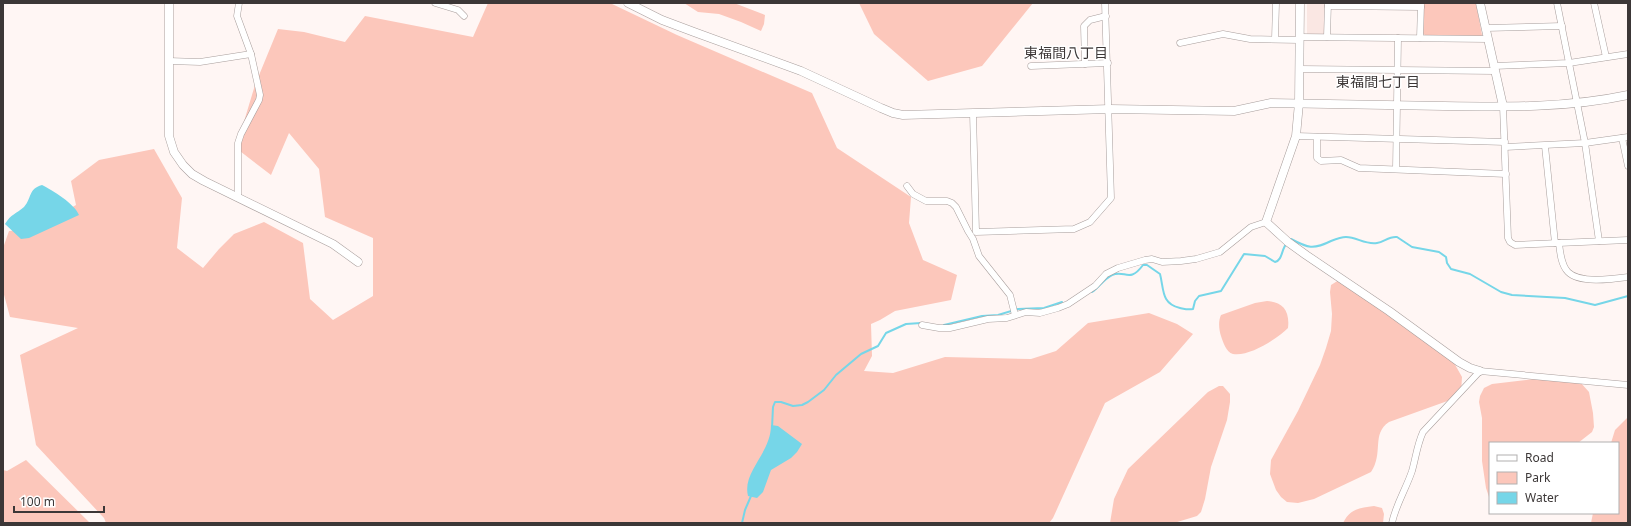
<svg xmlns="http://www.w3.org/2000/svg" width="1631" height="526" font-family="'Noto Sans','Noto Sans JP',sans-serif">
	<rect width="100%" height="100%" fill="#fff6f4"/>
	<polygon fill="#fae7e3" points="1307,3 1325,3 1324,34 1307,34"/>
	<g fill="#fcc7bb">
		<polygon points="488,3 610,3 677,35 812,93 837,148 911,197 909,223 923,260 957,275 951,300 895,311 880,320 871,324 872,356 864,371 893,373 945,357 1031,359 1056,351 1088,323 1149,313 1177,324 1193,334 1160,372 1105,403 1053,518 1049,523 106,523 104,518 36,445 20,355 78,328 10,317 3,291 3,248 9,231 34,229 76,205 71,181 99,160 154,149 182,198 177,248 203,268 219,249 234,234 264,222 303,243 310,299 333,320 373,296 373,238 325,217 319,169 289,133 271,175 236,148 255,85 278,29 304,32 345,42 365,16 473,37"/>
		<polygon points="684,3 734,3 765,15 764,24 761,31 741,22 719,14 698,12"/>
		<polygon points="859,3 1033,3 982,66 928,81 874,34"/>
		<polygon points="1423,3 1476,3 1482,35 1481,37 1425,35 1422,33"/>
		<path d="M1339,280L1453,361L1462,377L1461,393L1453,399L1389,422C1371,434 1384,453 1371,472L1314,499L1298,503L1287,502L1281,497L1276,490L1270,474L1271,460L1298,411L1320,365L1326,348L1331,331L1332,314L1330,292L1331,285Z"/>
		<path d="M1267,301C1283,302 1290,311 1288,328C1277,339 1249,357 1233,354C1226,352 1223,342 1221,336C1219,330 1218,321 1221,315L1255,303Z"/>
		<polygon points="1559,376 1580,382 1589,392 1593,413 1594,427 1592,432 1578,443 1490,443 1490,500 1486,488 1482,461 1482,418 1479,402 1480,396 1484,388 1492,384"/>
		<polygon points="1219,386 1223,386 1230,394 1230,402 1227,420 1211,467 1205,499 1201,512 1197,516 1174,523 1110,523 1114,499 1128,469 1208,392"/>
		<polygon points="1628,417 1628,523 1591,523 1593,513 1618,513 1618,443 1611,443 1615,430"/>
		<polygon points="26,460 90,523 3,523 3,470 7,471"/>
		<path d="M1374,506L1382,508L1384,514L1383,523H1343C1350,509 1359,508 1374,506Z"/>
	</g>
	<g fill="#76d6e8">
		<path d="M42,185C52,190 75,204 79,215L29,238L21,239L5,224C11,214 16,214 24,207C32,198 28,189 42,185Z"/>
		<path d="M771,425L778,426L802,444L797,452L791,458L771,470L763,492L757,498L748,496C742,471 771,454 771,425Z"/>
	</g>
	<g fill="none" stroke-linecap="round" stroke-linejoin="round">
		<g stroke="#76d6e8" stroke-width="2">
			<path d="M1290,240L1291,239C1308,248 1313,250 1331,241C1336,239 1341,237 1346,237C1357,237 1365,245 1377,243C1384,242 1389,236 1397,237L1412,247L1439,252L1446,257L1447,263L1451,269L1470,274L1501,292L1512,295L1565,298L1595,305L1628,296"/>
			<path d="M1092,292C1099,287 1104,279 1112,275C1125,269 1129,284 1143,265H1147L1160,274C1164,289 1161,304 1180,308C1185,309 1188,310 1193,309L1195,301L1199,296L1221,291L1244,254L1265,256L1275,262C1283,260 1281,249 1287,243"/>
			<polyline points="944,325 982,316 998,315 1018,309 1044,308 1062,302"/>
			<polyline points="772,428 773,407 775,402 781,402 793,406 802,405 808,402 824,390 836,375 861,354 878,346 886,333 906,324 921,323"/>
			<polyline points="742,523 745,510 751,496"/>
		</g>
		<g stroke="#a89e9c" stroke-width="7">
			<g id="minor">
				<polyline points="435,3 458,10 464,16"/>
				<polyline points="1557,3 1585,143 1599,241"/>
				<polyline points="1594,3 1606,57"/>
				<polyline points="1328,6 1421,7"/>
				<polyline points="1486,28 1562,26"/>
				<polyline points="1300,37 1488,39"/>
				<polyline points="1327,37 1328,3"/>
				<polyline points="1420,38 1421,3"/>
				<polyline points="1275,39 1276,3"/>
				<polyline points="1180,43 1223,34 1250,39 1300,40"/>
				<polyline points="169,61 200,62 251,54"/>
				<polyline points="1085,64 1084,26 1090,20 1106,16"/>
				<polyline points="1031,66 1108,63"/>
				<polyline points="1494,66 1569,63 1628,54"/>
				<polyline points="1300,69 1495,71"/>
				<polyline points="1503,106 1508,238 1510,242 1515,245 1628,240"/>
				<polyline points="973,113 976,232 1074,229 1090,222 1111,198 1105,3"/>
				<polyline points="1296,136 1505,142"/>
				<polyline points="1317,137 1317,158 1321,161 1341,160 1359,168 1506,174"/>
				<polyline points="1622,138 1628,166"/>
				<polyline points="1545,146 1555,243"/>
				<polyline points="1505,147 1585,143 1628,137"/>
				<polyline points="1396,169 1398,38"/>
				<polyline points="907,186 913,194 926,201 947,201 952,203 956,207 968,231 973,239 979,256 1010,295 1015,315"/>
				<polyline points="238,198 238,143 241,134 259,100 260,95 251,54 237,16 239,3"/>
				<path d="M1559,243C1560,252 1561,265 1568,272C1580,284 1613,279 1628,277"/>
				<polyline points="922,325 939,328 950,328 988,319 1007,318 1026,312 1040,313 1058,308 1068,304 1095,286 1106,274 1118,268 1145,260 1152,259 1162,262 1181,261 1196,259 1220,252 1251,227 1266,222"/>
				<path d="M1392,523C1396,504 1406,489 1412,471C1416,457 1417,445 1423,432L1480,371L1628,385"/>
			</g>
		</g>
		<g stroke="#a89e9c" stroke-width="9">
			<g id="tertiary">
				<polyline points="169,3 169,136 174,152 183,165 192,174 204,181 333,244 358,262"/>
				<path d="M628,3L662,20L694,32L801,71L881,108L893,113L903,115L1110,109L1234,111L1271,103C1329,104 1386,105 1444,106C1505,107 1568,108 1628,95"/>
				<polyline points="1300,3 1299,103 1296,136 1266,222 1288,242 1306,255 1389,311 1459,362 1470,368 1480,371"/>
				<polyline points="1480,3 1503,106"/>
			</g>
		</g>
		<use href="#minor" stroke="#fff" stroke-width="6"/>
		<use href="#tertiary" stroke="#fff" stroke-width="8"/>
	</g>
	<g text-anchor="middle" stroke-width="3" stroke-linejoin="round" paint-order="stroke">
		<g font-size="14" fill="#3c3737" stroke="#fff">
			<text x="1066" y="58">東福間八丁目</text>
			<text x="1378" y="87">東福間七丁目</text>
		</g>
	</g>
	<rect width="1631" height="526" fill="none" stroke="#3c3737" stroke-width="8"/>
	<rect x="1489" y="442" width="130" height="72" fill="#ffffff" stroke="#b1afaf"/>
	<rect x="1497" y="455" width="20" height="6" fill="#ffffff" stroke="#b1afaf"/>
	<text x="1525" y="462" font-size="12" fill="#3c3737">Road</text>
	<rect x="1497" y="472" width="20" height="12" fill="#fcc7bb" stroke="#b1afaf"/>
	<text x="1525" y="482" font-size="12" fill="#3c3737">Park</text>
	<rect x="1497" y="492" width="20" height="12" fill="#76d6e8" stroke="#b1afaf"/>
	<text x="1525" y="502" font-size="12" fill="#3c3737">Water</text>
	<path d="M14 506v6h90v-6" fill="none" stroke="#3c3737" stroke-width="2"/>
	<text x="20" y="506" font-size="12" fill="#3c3737" stroke="#ffffff" stroke-width="3" paint-order="stroke">100 m</text>
</svg>
